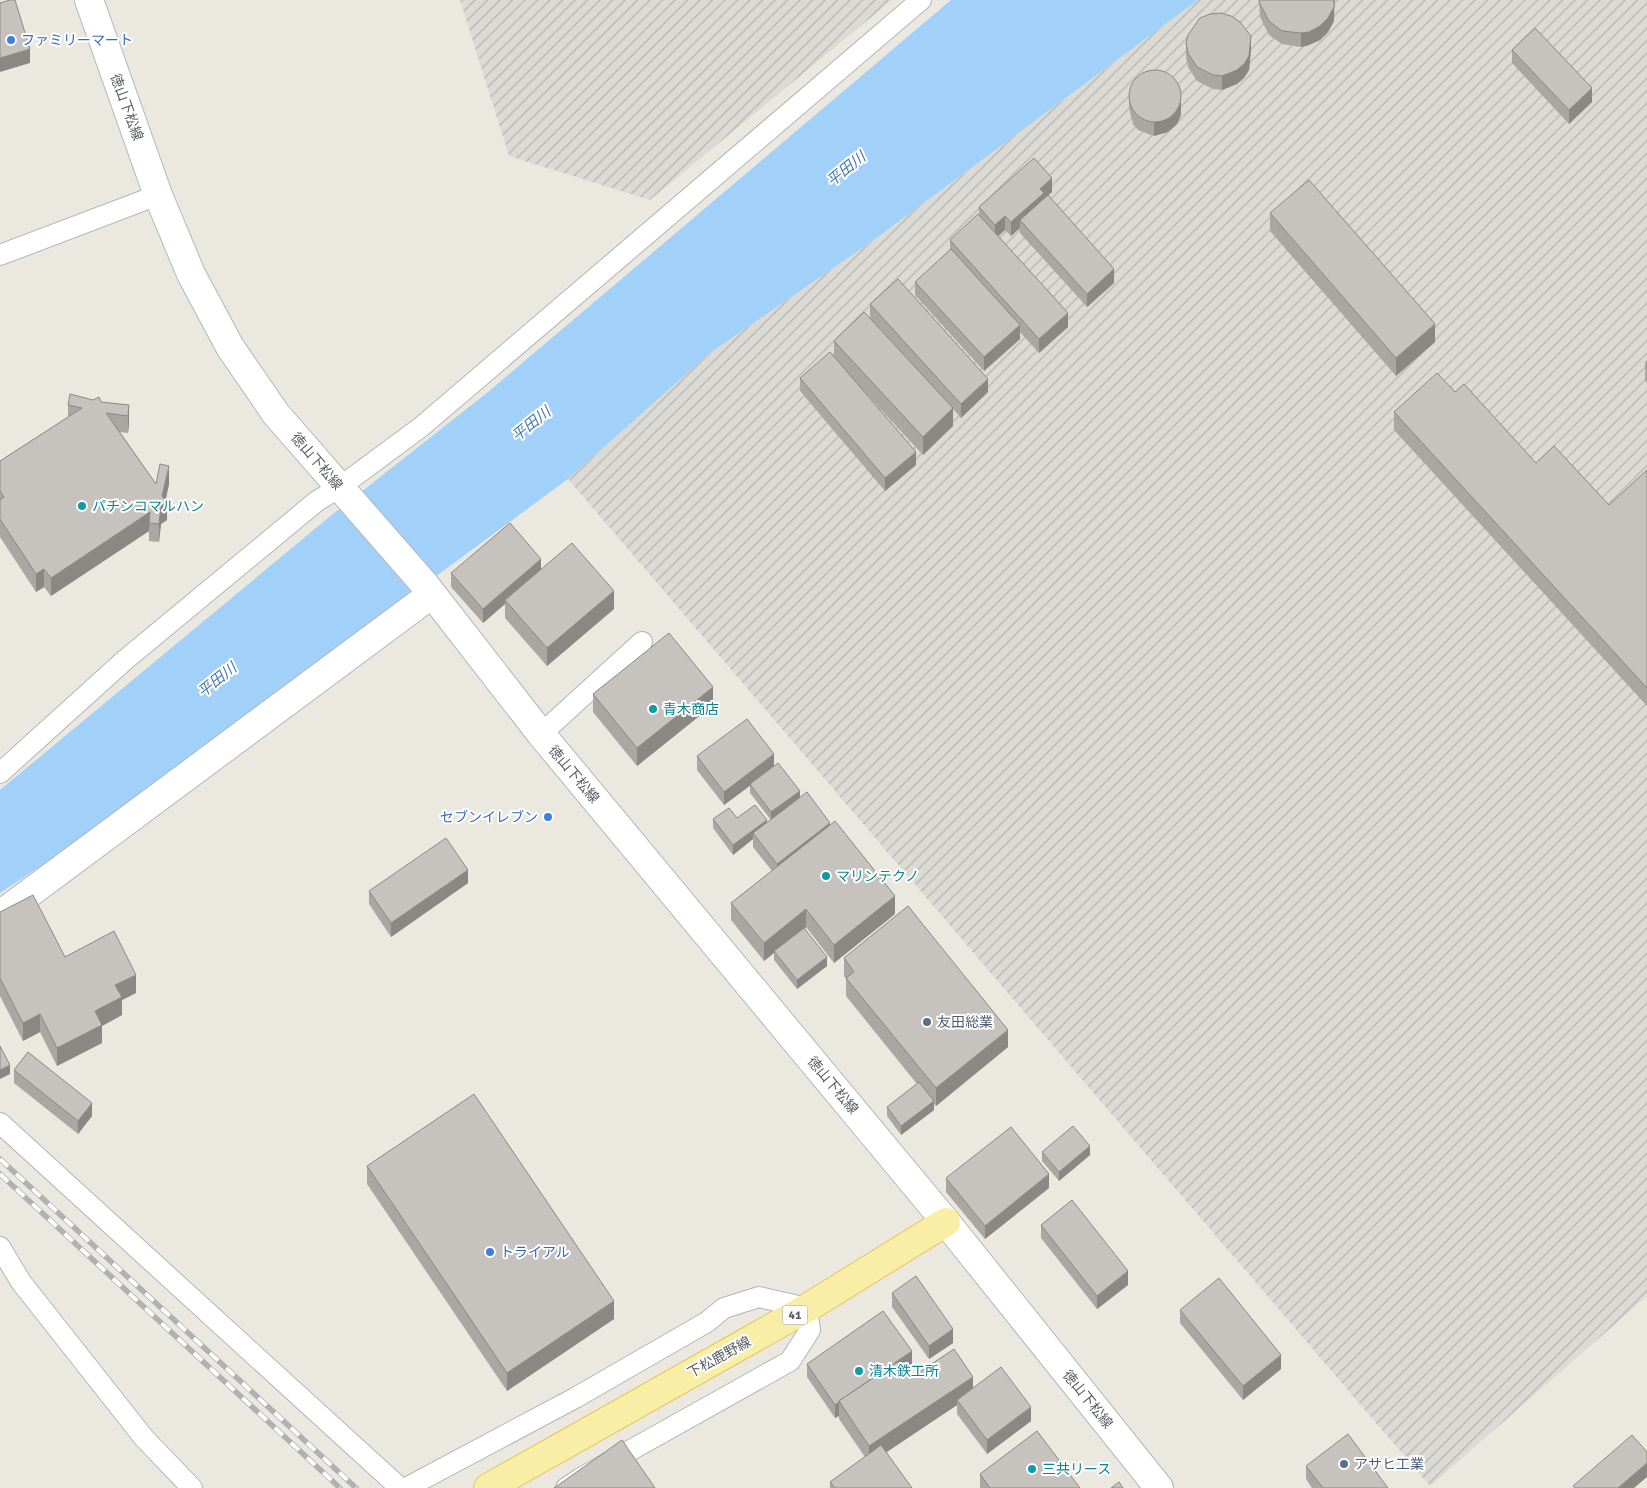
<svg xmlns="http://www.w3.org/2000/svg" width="1647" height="1488" font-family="Signika,'Noto Sans JP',sans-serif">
	<defs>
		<pattern id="industrial-furrows" width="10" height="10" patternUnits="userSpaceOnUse" patternTransform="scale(1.25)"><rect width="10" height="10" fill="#dcdad4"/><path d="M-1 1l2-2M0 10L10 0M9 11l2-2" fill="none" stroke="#b5b4af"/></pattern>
	</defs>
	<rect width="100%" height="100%" fill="#ebe8df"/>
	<g fill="url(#industrial-furrows)">
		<polygon points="460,0 892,0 650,200 509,156"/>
		<polygon points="1198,0 1647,0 1647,1298 1646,1297 1430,1486 568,479 710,353 871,242"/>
	</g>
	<polygon fill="#a1d1f9" points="951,0 1198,0 871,242 710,353 568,479 50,860 0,893 0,790 328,518 488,392"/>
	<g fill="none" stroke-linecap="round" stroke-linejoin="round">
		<g stroke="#b2b5ba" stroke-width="22">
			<g id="street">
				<polyline points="0,255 158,195"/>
				<polyline points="541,734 642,642"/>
				<polyline points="0,773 125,660 317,501 340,487 421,427 921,0"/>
				<polyline points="0,1123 400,1488"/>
				<polyline points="0,1247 21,1282 144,1438 192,1488"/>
				<polyline points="406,1488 575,1398 707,1322 724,1308 759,1297 807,1308 810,1330 790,1361 581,1478 566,1488"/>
			</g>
		</g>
		<g stroke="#b3b6bc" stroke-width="30">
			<g id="secondary">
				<polyline points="89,0 158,195 191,274 230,347 276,414 426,586 541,734 946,1222 1159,1488"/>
				<polyline points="0,915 432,594"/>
			</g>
		</g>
		<g stroke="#e7c35c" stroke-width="30">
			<polyline id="primary" points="488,1488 807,1308 946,1222"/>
		</g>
		<use href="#street" stroke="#fff" stroke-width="20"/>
		<use href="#secondary" stroke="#fff" stroke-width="28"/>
		<use href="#primary" stroke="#f9eea6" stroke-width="28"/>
		<g stroke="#b0b1b1" stroke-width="5.5">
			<g id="rail">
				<polyline points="0,1159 356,1488"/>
				<polyline points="0,1174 340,1488"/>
			</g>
		</g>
		<use href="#rail" stroke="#fff" stroke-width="4" stroke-dasharray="11" stroke-linecap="butt"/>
	</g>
	<g fill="#aaa7a3">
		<polygon points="1259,0 1335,0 1334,21 1328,32 1320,40 1309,45 1301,47 1282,44 1269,35 1260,17"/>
		<polygon points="1186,43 1251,50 1249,70 1244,78 1237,84 1222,90 1213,89 1197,81 1188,67 1186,57"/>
		<polygon points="1512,50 1592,102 1569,124 1512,63"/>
		<polygon points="1129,95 1181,107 1181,115 1177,124 1168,132 1154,136 1138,130 1133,124 1129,108"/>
		<polygon points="1052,192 1048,195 1114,283 1087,307 1020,233 1020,228 1011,236 1005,230 998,236 1068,327 1039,353 1020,332 1020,339 984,371 915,295 915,282 950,250 950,240 979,215 979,207"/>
		<polygon points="1270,213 1435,342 1396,376 1270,231"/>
		<polygon points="870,304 988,392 961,418 953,409 953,426 923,455 860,387 916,465 885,491 800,391 800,378 834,356 834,341 918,370 870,318"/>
		<polygon points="1647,360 1647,383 1645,380 1645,362"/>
		<polygon points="1455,392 1536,463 1609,505 1647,470 1647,706 1394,430 1394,412"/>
		<polygon points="101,402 129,405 129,423 128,433 120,432 156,484 169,484 165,500 167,520 161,524 159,542 149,541 149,531 51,596 44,587 36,592 0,537 0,461 68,417 68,405"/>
		<polygon points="541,569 614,609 547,666 505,618 505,604 483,623 451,587 451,573"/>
		<polygon points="593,694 713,705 637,766 593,712"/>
		<polygon points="697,756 774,767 800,798 830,825 895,914 834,963 806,927 805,929 827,966 797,989 774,960 774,953 764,961 731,920 731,903 772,871 753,847 753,839 733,855 713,828 713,819 737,818 767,823 771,820 750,793 750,785 724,805 697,770"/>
		<polygon points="468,883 391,937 369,904 369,891"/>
		<polygon points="0,912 65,957 136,993 122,1000 122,1015 102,1026 102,1043 57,1066 40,1032 23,1041 0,996"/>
		<polygon points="844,958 1008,1047 936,1106 934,1104 934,1110 901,1135 887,1116 887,1107 917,1084 846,996 846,979 844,976"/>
		<polygon points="14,1070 92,1116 78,1134 14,1083"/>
		<polygon points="1042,1152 1090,1155 1059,1181 1042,1161"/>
		<polygon points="367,1166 614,1319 507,1391 367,1184"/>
		<polygon points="946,1178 1049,1188 985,1239 946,1192"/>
		<polygon points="1041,1225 1128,1285 1097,1309 1041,1238"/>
		<polygon points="892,1293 953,1343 929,1359 892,1307"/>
		<polygon points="1180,1310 1281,1369 1243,1400 1180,1323"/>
		<polygon points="807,1364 912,1365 903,1371 909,1379 973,1389 1031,1421 987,1454 957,1414 957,1405 886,1452 912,1488 830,1488 830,1482 865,1457 839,1419 839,1416 835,1418 807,1377"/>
		<polygon points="1306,1466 1388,1488 1312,1488 1306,1479"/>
		<polygon points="980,1474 1080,1488 980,1488"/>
	</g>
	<g fill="#8b8884">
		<polygon points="1334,0 1334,21 1328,32 1320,40 1309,45 1301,47 1301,33"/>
		<polygon points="1251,36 1251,50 1249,70 1244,78 1237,84 1222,90 1222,76"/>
		<polygon points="30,49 30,63 0,72 0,58"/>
		<polygon points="1592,88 1592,102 1569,124 1569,110"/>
		<polygon points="1181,94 1181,115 1177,124 1168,132 1154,136 1154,123"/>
		<polygon points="1052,178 1052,192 1020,220 1020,228 1011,236 1011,222 1040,189"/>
		<polygon points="1005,216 1005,230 995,239 995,225"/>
		<polygon points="1114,269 1114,283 1087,307 1087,294"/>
		<polygon points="1068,313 1068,327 1039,353 1039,339"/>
		<polygon points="1435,324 1435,342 1396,376 1396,358"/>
		<polygon points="1020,325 1020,339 984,371 984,357"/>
		<polygon points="988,379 988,392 961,418 961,404"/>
		<polygon points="129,405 129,423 128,433 128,416"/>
		<polygon points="953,408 953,426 923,455 923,437"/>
		<polygon points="916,452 916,465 885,491 885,478"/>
		<polygon points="169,466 169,484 165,504 167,502 167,520 161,524 159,542 159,524 162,496"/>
		<polygon points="150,512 149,531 51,596 51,578"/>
		<polygon points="541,559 541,573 505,600 505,604 483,623 483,609"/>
		<polygon points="44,569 44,587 36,592 36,574"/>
		<polygon points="614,591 614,609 547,666 547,648"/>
		<polygon points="713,687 713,705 637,766 637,748"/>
		<polygon points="774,754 774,768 724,805 724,792"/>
		<polygon points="800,791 800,801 771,821 771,812"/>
		<polygon points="767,820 767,829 753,833 753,839 733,855 733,845"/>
		<polygon points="830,823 830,836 777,877 777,864"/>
		<polygon points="468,870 468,883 391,937 391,923"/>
		<polygon points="895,896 895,914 834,963 834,945"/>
		<polygon points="806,909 806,927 775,952 774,951 774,953 764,961 764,943"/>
		<polygon points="827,957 827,966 797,989 797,980"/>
		<polygon points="136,975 136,993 122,1000 122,1015 102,1026 102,1043 57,1066 57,1048 95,1011 115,985"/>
		<polygon points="40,1014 40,1032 23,1041 23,1023"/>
		<polygon points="1008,1030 1008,1047 936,1106 936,1088"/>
		<polygon points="10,1065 10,1074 0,1079 0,1070"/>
		<polygon points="934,1101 934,1110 901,1135 901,1126"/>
		<polygon points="92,1103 92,1116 78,1134 78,1121"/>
		<polygon points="1090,1146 1090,1155 1059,1181 1059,1172"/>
		<polygon points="1049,1174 1049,1188 985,1239 985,1226"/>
		<polygon points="1128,1271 1128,1285 1097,1309 1097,1296"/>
		<polygon points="614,1301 614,1319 507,1391 507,1373"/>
		<polygon points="953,1329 953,1343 929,1359 929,1346"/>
		<polygon points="912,1351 912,1365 846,1411 839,1402"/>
		<polygon points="1281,1355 1281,1369 1243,1400 1243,1386"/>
		<polygon points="973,1377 973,1395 957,1400 957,1405 869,1464 869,1446"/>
		<polygon points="839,1402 839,1416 835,1418 835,1405"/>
		<polygon points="1031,1407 1031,1421 987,1454 987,1440"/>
		<polygon points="1647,1463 1647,1477 1634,1488 1618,1488"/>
	</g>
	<g fill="#c6c2bd" stroke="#8b8884">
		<polygon points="10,0 15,0 30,49 0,58 0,3"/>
		<polygon points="1259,0 1334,0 1334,7 1328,18 1320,26 1309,32 1301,33 1282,31 1269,21 1260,4"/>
		<polygon points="1221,13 1231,16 1240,22 1251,36 1249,56 1244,64 1237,70 1222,76 1213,75 1197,67 1188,53 1186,43 1188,35 1200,18 1210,14"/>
		<polygon points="1535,28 1592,88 1569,110 1512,50"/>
		<circle cx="1155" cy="96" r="26"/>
		<polygon points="1034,158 1052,178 1040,189 1044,193 1011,222 1005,216 995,225 979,207"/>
		<polygon points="1309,180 1435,324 1396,358 1270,213"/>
		<polygon points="1048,195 1114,269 1087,294 1020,220"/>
		<polygon points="978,214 1068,313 1039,339 950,240"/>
		<polygon points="951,249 1020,325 984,357 915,282"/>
		<polygon points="898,279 988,379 961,404 870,304"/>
		<polygon points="864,312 953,408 923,437 834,341"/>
		<polygon points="830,352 916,452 885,478 800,378"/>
		<polygon points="1437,373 1455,392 1464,384 1536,463 1554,446 1609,505 1647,470 1647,688 1394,412"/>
		<polygon points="70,394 93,400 99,397 101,402 129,405 128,416 106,413 156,484 160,464 169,466 162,496 167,502 161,506 159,524 149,523 150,512 51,578 44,569 36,574 0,519 0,500 4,497 0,491 0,461 82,408 68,405"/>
		<polygon points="510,523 541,559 483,609 451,573"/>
		<polygon points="572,543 614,591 547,648 505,600"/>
		<polygon points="669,633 713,687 637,748 593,694"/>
		<polygon points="747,719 774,754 724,792 697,756"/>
		<polygon points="778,763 800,791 771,812 750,784"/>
		<polygon points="807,792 830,823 777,864 753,833"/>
		<polygon points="755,805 767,820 733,845 713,819 729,808 737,818"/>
		<polygon points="835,821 895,896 834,945 806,909 764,943 731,903"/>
		<polygon points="446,838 468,870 391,923 369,891"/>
		<polygon points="33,895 65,957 114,931 136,975 115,985 122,997 95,1011 102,1025 57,1048 40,1014 23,1023 0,978 0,912"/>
		<polygon points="908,906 1008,1030 936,1088 846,978 854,972 844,958"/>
		<polygon points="804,928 827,957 797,980 774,951"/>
		<polygon points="0,1046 10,1065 0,1070"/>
		<polygon points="28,1052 92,1103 78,1121 14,1070"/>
		<polygon points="919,1082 934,1101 901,1126 887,1107"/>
		<polygon points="474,1094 614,1301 507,1373 367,1166"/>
		<polygon points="1073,1126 1090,1146 1059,1172 1042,1152"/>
		<polygon points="1011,1127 1049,1174 985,1226 946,1178"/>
		<polygon points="1072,1200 1128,1271 1097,1296 1041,1225"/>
		<polygon points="916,1276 953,1329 929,1346 892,1293"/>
		<polygon points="1219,1278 1281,1355 1243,1386 1180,1310"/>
		<polygon points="883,1311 912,1351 839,1401 839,1402 835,1405 807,1364"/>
		<polygon points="954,1349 973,1377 869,1446 839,1401 897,1362 909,1379"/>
		<polygon points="1001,1367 1031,1407 987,1440 957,1400"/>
		<polygon points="1037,1431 1080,1488 990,1488 980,1474"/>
		<polygon points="1348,1434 1388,1488 1323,1488 1306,1466"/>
		<polygon points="1632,1435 1647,1452 1647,1463 1618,1488 1575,1488 1573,1486"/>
		<polygon points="622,1440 655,1488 554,1488"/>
		<polygon points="881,1445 912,1488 835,1488 830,1482"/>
		<polygon points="1119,1482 1123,1488 1111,1488"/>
	</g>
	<g fill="#3f7fe0" stroke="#fff" stroke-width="2">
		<circle cx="11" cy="40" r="5"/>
		<circle cx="548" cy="817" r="5"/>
		<circle cx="490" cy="1252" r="5"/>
	</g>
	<g fill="#0f9aa8" stroke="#fff" stroke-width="2">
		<circle cx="82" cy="506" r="5"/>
		<circle cx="653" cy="709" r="5"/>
		<circle cx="826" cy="876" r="5"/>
		<circle cx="859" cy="1371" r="5"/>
		<circle cx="1032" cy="1469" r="5"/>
	</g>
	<g fill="#5c6f8a" stroke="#fff" stroke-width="2">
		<circle cx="927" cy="1022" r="5"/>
		<circle cx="1344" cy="1464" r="5"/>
	</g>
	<g text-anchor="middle" stroke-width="4" stroke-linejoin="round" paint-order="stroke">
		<rect fill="#fff" stroke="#8a8c90" stroke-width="1" x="782.5" y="1305.5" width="25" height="19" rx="4"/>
		<g font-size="12" font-weight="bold" fill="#585b60">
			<text x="795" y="1319">41</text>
		</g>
		<g font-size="14" fill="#366cbe" stroke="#fff" text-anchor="start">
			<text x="21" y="45">ファミリーマート</text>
			<text x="538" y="822" text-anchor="end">セブンイレブン</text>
			<text x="500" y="1257">トライアル</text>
		</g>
		<g font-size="14" fill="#585b60" stroke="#fff">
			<text transform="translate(127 107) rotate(70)" y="5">徳山下松線</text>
			<text transform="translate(317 461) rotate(49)" y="5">徳山下松線</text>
			<text transform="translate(574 774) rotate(50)" y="5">徳山下松線</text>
			<text transform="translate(833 1085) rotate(50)" y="5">徳山下松線</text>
			<text transform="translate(719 1357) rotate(-29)" y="5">下松鹿野線</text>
			<text transform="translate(1088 1399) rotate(51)" y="5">徳山下松線</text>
		</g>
		<g font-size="14" fill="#0d838f" stroke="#fff" text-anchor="start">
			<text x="92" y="511">パチンコマルハン</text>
			<text x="663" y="714">青木商店</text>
			<text x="836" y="881">マリンテクノ</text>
			<text x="869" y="1376">清木鉄工所</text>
			<text x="1042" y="1474">三共リース</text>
		</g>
		<g font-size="14" fill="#4e5e75" stroke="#fff" text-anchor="start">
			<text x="937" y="1027">友田総業</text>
			<text x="1354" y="1469">アサヒ工業</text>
		</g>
		<g font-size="15" font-style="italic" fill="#4477b1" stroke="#fff">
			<text transform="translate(846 169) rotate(-39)" y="5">平田川</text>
			<text transform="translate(531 424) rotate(-39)" y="5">平田川</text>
			<text transform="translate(217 680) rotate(-39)" y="5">平田川</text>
		</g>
	</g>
</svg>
